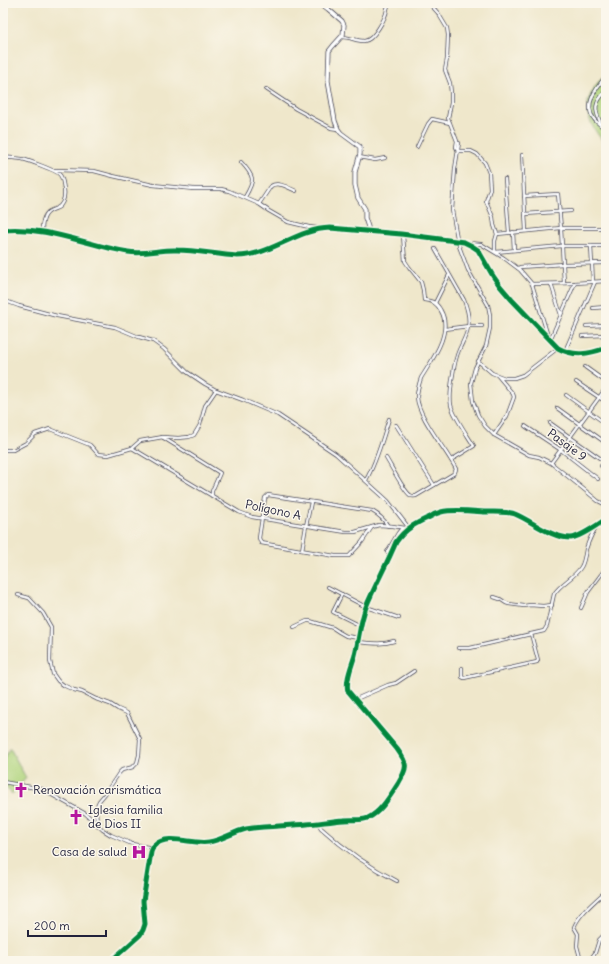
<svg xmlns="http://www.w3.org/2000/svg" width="609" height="964" font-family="Delius,sans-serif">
	<rect width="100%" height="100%" fill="#fbf7ec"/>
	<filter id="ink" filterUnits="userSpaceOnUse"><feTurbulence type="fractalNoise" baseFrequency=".025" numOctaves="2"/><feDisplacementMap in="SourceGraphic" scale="8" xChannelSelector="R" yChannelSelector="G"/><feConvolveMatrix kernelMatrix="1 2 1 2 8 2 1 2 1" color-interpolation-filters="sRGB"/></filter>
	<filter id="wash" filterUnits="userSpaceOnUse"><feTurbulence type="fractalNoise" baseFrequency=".012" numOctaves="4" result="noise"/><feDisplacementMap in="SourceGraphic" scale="16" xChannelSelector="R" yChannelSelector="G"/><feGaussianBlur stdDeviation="0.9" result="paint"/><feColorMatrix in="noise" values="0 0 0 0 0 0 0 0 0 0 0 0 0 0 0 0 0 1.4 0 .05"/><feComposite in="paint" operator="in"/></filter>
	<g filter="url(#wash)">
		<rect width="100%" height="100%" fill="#efe7cb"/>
		<g fill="#b0d47d" stroke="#697b5c">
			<path d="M606,73V146C601,138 593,129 590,120C582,102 594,86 606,73Z"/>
			<polygon points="10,748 26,778 12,794 3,784 3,760"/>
		</g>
	</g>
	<g filter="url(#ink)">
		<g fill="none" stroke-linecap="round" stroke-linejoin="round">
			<g stroke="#414051" stroke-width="4">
				<g id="street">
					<polyline points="429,3 438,13 447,28 448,35 447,59 445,70 450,83 451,93 451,103 448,118 457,141 456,147 458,151 471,151 477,154 485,163 489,173 490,189 486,201 493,217 494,225 497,234 495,241 495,252 562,246 606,246"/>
					<path d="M342,37C350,37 356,41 364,41C373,41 386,18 387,9C388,7 388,5 388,3"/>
					<path d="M606,76C597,87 583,105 594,119C597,123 602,126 606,130"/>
					<polyline points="266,89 296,109 331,128 338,129"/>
					<path d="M601,124C594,109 594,103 606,91"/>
					<polyline points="417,147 428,124 432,119 450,123"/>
					<polyline points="522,155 526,231"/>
					<path d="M3,157C9,158 16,158 22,159C27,160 57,171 59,174C63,177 63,184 64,189C65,194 64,202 60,206C58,208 54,209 52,210C43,213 42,224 42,231"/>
					<polyline points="359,157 375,160 385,158"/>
					<path d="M241,162C255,177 255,180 245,197"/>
					<polyline points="55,170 94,171 113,176 153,185 194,189 221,189 229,191 259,204 269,211 288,222 309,227 318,228 320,229"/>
					<polyline points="505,179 509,233"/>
					<polyline points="524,196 558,194 561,228 564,283"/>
					<path d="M259,204L271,186C278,181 289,188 296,191"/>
					<polyline points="525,214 571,211"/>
					<polyline points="513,232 514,250"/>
					<polyline points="497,234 561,228 606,228"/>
					<polyline points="457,238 452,210 455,169 459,143"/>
					<polyline points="468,243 481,244 504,258 520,270 532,284 548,336"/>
					<polyline points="459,246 468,270 488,305 490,315 490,328 486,346 475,368 471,383 473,401 478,415 485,426 494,435 529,455 539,457 551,463 581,487 598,501 606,505"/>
					<polyline points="591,246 593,282"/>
					<path d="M435,249L464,300C467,308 470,319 468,327C467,335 462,343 459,350C454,361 449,394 451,405C453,415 468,436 474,446L451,460"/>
					<polyline points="518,268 520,267 563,264 606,263"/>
					<polyline points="532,284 575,283 606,281"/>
					<polyline points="551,284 561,315"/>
					<polyline points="3,300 19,306 57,316 115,327 139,337 153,341 164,349 187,372 205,384 216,390 243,400 278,415 336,454 388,501 409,528"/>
					<polyline points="435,303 449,275"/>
					<polyline points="593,308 606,307"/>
					<polyline points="586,326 606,325"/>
					<polyline points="445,329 469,326 482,326"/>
					<polyline points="582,336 606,335"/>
					<polyline points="550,340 575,283"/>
					<polyline points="565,351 595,282"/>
					<polyline points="478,361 492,373 497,375 505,378 514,378 523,375 558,348"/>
					<polyline points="585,367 606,382"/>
					<polyline points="576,382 606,402"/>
					<polyline points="566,395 606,424"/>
					<polyline points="557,408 606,443"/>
					<polyline points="550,423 601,459"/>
					<polyline points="396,425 434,485"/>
					<polyline points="525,426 561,450 598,479"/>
					<polyline points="494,435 507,416 514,397 513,394 498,376"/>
					<polyline points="162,437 220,473 212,491 212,496"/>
					<polyline points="132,448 239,512 252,517 346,532 355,532 379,525 393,526 405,528 407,529"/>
					<polyline points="3,450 13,450 26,443 35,434 50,429 90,445 98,454 108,455 132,448 140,441 163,437 178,438 189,437 194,435 200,425 205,406 216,390"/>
					<path d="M386,458C391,466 404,491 410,495C412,497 413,496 416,496L453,474L455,472L456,469C446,449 418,417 417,397C417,390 419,384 421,378C432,360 453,332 441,311C437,303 433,301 424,300L423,290L421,282L409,267L405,261L403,235"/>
					<polyline points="551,463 606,388"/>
					<polyline points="601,466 606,468"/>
					<path d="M366,480C377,461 382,440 389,419"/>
					<path d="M372,527L362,542L349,556H335L261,543L259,538L265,498L268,495L372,511C379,515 384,519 388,526"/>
					<polyline points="302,550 306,526 311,502"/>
					<polyline points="387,552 398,533 402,528"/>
					<polyline points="328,587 366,607 399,618"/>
					<polyline points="342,594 333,612 361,626"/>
					<polyline points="18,595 29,598 43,613 51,627 50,661 53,674 58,681 65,686 74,690 82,692 96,699 110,704 118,709 127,713 140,739 139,755 137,763 133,767 122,770 119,773 105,794 99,801 96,808 97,825"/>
					<polyline points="494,597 500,599 506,603 509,604 524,606 530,605 543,606 552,605"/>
					<polyline points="581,608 588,592 606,568"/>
					<polyline points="294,627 307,621 310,621 333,628 339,632 346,636 359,638"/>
					<path d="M358,642C370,643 382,645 394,641"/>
					<path d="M458,648H470L544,631L547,626L554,594C561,583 574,578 581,567C584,562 585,555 586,549C589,540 592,533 597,526"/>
					<polyline points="462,668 462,677 464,678 537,662 538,660 531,634"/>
					<polyline points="356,699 388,685 396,683 414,671"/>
					<polyline points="3,782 42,789 48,791 52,795 86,814 103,830 111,835 132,844 153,848"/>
					<path d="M318,823L321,828C344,849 369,867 397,881"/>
					<path d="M581,961L577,946L578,934L574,927C580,913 595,901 606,891"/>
					<polyline points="589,961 595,953 599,940 606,933"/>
				</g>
			</g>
			<g stroke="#414051" stroke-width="5">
				<g id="secondary">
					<polyline points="320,3 328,9 342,21 344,25 343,35 333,46 329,51 328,81 335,121 338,129 341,133 360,147 360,154 355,172 355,185 358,198 365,209 365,218 368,227 368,231"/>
					<path d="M3,230C47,226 86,245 128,252C145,255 160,249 177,250C197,250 217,255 237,256C270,256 297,229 330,228L401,234L464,242L472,246L478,250L493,276L500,286L512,300L558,348C574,357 589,354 606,348"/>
					<path d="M111,961L140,935L143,930L145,924L143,901L151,852C152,850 153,846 155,845C168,833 193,845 209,842C222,840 233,832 246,829C266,826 287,826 307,824C319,823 331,821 344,820C351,819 361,821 368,818C381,812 390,796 398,784C408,767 408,764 397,749L348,691C345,681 352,665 355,655C359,639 360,622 366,607C375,585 387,564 396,542C405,529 416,523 430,517C433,515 437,513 441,512C454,509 470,511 484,512C494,512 506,511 515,514C532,521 551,538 571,538C581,537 597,525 606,519"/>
				</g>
			</g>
			<use href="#street" stroke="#fff" stroke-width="2.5"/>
			<use href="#secondary" stroke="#fff" stroke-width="3.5"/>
			<g stroke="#fbf7ec" stroke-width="8">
				<g id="cycleway">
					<path d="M3,230C47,226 86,245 128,252C145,255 160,249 177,250C197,250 217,255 237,256C270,256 297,229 330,228L401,234L464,242L472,246L478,250L493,276L500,286L512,300L558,348C574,357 589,354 606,348"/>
					<path d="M111,961L140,935L143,930L145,924L143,901L151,852C152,850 153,846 155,845C168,833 193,845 209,842C222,840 233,832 246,829C266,826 287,826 307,824C319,823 331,821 344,820C351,819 361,821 368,818C381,812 390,796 398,784C408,767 408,764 397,749L348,691C345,681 352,665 355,655C359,639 360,622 366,607C375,585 387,564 396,542C405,529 416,523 430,517C433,515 437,513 441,512C454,509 470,511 484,512C494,512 506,511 515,514C532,521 551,538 571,538C581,537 597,525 606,519"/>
				</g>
			</g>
			<use href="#cycleway" stroke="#00873e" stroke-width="5"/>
		</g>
	</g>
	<defs>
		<g id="church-bare" transform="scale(1.2)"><path d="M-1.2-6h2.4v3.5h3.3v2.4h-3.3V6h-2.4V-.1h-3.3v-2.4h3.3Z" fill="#b5179e" stroke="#fbf7ec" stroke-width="2.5" paint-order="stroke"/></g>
		<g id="hospital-bare" transform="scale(1.2)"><path d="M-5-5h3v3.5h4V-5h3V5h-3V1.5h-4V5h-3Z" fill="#b5179e" stroke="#fbf7ec" stroke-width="2.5" paint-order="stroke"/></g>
	</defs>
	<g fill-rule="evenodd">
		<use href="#church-bare" x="21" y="790"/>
		<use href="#church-bare" x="76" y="817"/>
		<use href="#hospital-bare" x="139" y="852"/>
	</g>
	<g text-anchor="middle" stroke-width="3" stroke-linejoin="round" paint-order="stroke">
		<g font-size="12" fill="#22223b" stroke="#fbf7ec">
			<text transform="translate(567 445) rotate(36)" y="4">Pasaje 9</text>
			<text transform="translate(273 510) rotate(12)" y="4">Polígono A</text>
		</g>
		<g font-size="12" fill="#22223b" stroke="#fbf7ec" text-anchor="start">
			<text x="33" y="794">Renovación carismática</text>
			<text x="88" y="814">Iglesia familia<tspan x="88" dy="14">de Dios II</tspan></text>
			<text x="127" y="856" text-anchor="end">Casa de salud</text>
		</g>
	</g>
	<rect width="609" height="964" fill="none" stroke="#fbf7ec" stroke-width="16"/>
	<path d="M28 930v6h78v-6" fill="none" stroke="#22223b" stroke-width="2"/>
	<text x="34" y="930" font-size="12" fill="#22223b" stroke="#fbf7ec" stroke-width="3" paint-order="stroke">200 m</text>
</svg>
